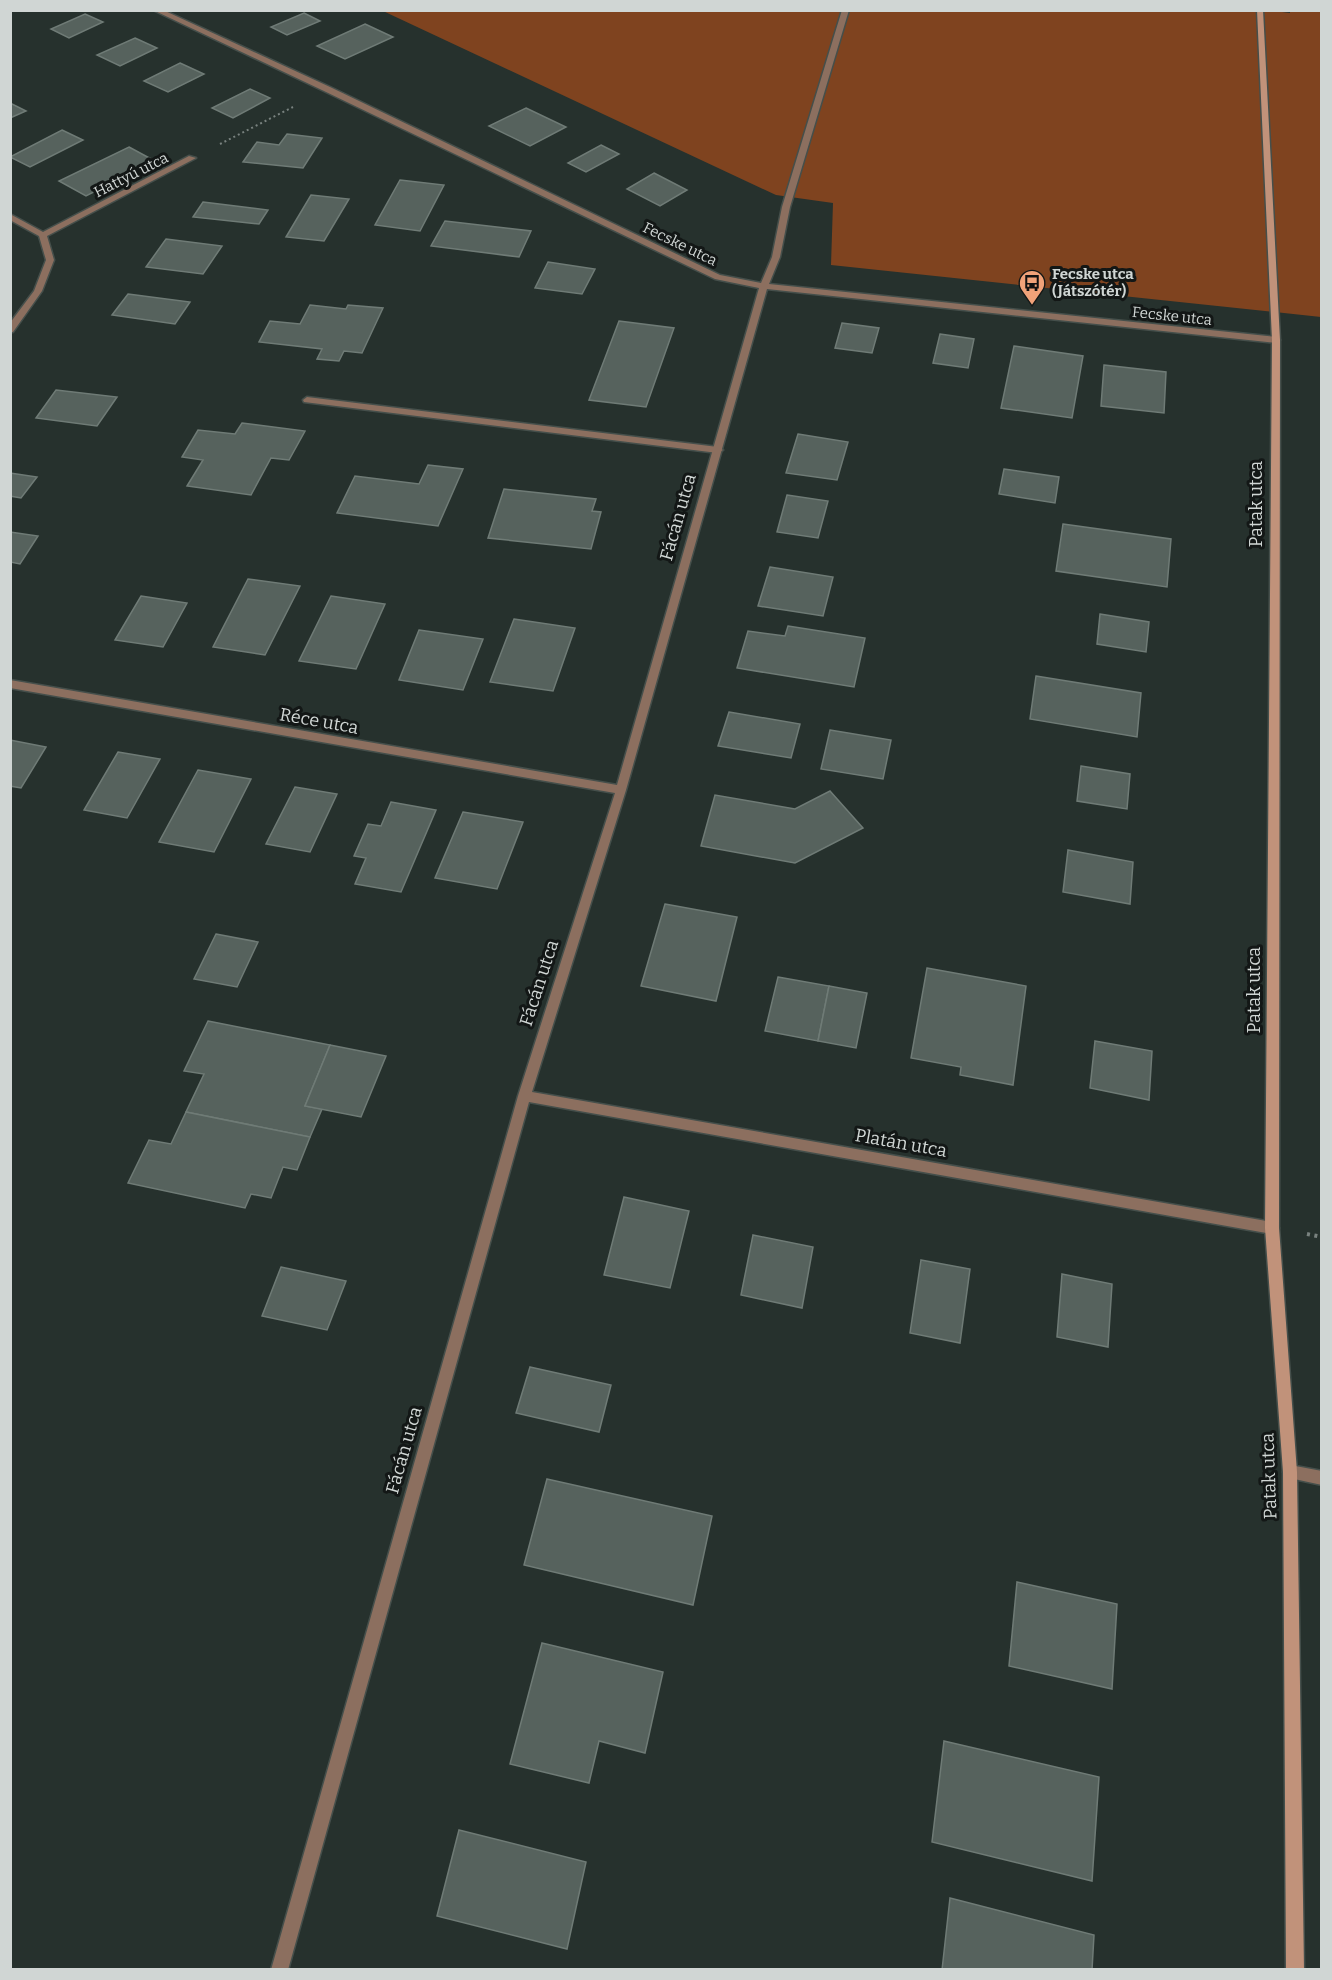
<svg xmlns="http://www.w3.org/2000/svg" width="1332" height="1980" font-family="Bitter,serif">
	<rect width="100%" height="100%" fill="#26312d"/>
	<polygon fill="#7f431f" points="1267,10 1290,13 1290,11 1321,11 1321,317 831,265 833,203 776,195 383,11"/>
	<g fill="#56625d" stroke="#6f7b76" stroke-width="1.5">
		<polygon points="304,13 320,21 287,35 271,27"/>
		<polygon points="85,14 103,22 69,38 51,29"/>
		<polygon points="365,24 393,37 345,59 317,46"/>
		<polygon points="135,38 157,48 120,66 97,55"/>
		<polygon points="180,63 204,74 168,92 144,81"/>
		<polygon points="250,89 270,98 233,118 212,108"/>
		<polygon points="10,103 26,111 10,118"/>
		<polygon points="526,108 566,127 530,146 489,126"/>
		<polygon points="62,130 83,140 30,167 10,157"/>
		<polygon points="287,134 322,138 303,168 243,162 257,142 279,145"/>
		<polygon points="601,145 619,154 586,172 568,163"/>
		<polygon points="129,147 155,161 86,196 59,181"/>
		<polygon points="654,173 687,190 660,206 627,189"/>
		<polygon points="400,180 444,185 420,231 375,225"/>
		<polygon points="311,195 349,199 324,241 286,237"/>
		<polygon points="203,202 268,210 259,224 193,217"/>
		<polygon points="445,221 531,231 519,257 431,246"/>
		<polygon points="166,239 222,246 203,274 146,267"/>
		<polygon points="548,262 595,269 582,294 535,288"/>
		<polygon points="128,294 190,302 175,324 112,315"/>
		<polygon points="310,305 346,309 348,305 383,308 362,353 344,351 339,361 317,359 322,349 259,342 270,321 300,324"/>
		<polygon points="619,321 674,328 646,407 589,400"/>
		<polygon points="842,323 879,328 872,353 835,348"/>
		<polygon points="940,334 974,339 968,368 933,363"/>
		<polygon points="1014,346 1083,356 1072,418 1001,408"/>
		<polygon points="1104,365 1166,372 1164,413 1101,406"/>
		<polygon points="56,390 117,397 97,426 36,418"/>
		<polygon points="242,423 305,431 289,460 271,458 251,495 187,486 203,460 182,457 198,430 235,434"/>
		<polygon points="798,434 848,442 837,480 786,473"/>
		<polygon points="428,465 463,469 438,526 337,513 355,476 419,484"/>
		<polygon points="1004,469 1059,477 1055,503 999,494"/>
		<polygon points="10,473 37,477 21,498 10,496"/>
		<polygon points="504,489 596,499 592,511 601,512 591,549 488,538"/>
		<polygon points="787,495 828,501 818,538 777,532"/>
		<polygon points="1063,524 1171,539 1167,587 1056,571"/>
		<polygon points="10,532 38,536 20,564 10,562"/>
		<polygon points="770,567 833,577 823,616 758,606"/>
		<polygon points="248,579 300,586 265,655 213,647"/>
		<polygon points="141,596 187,603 163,647 115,640"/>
		<polygon points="331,596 385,604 356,669 299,661"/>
		<polygon points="1100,614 1149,622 1146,652 1097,644"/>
		<polygon points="514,619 575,628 553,691 490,682"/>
		<polygon points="788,626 865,638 854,687 737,668 748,631 785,636"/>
		<polygon points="419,630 483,639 463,690 399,680"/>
		<polygon points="1036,676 1141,693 1137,737 1030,719"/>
		<polygon points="729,712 800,724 791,758 718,746"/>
		<polygon points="830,730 891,740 883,779 821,769"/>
		<polygon points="10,740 46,747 21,788 10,786"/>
		<polygon points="118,752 160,759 127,818 84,810"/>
		<polygon points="1081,766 1130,774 1127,809 1077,801"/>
		<polygon points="198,770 251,779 214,852 159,842"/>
		<polygon points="295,787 337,794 310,852 266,844"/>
		<polygon points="830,791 863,828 795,863 701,846 715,795 795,809"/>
		<polygon points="391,802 436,810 401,892 355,884 366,858 354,856 368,824 381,826"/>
		<polygon points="463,812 523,822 497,889 435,878"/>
		<polygon points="1068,850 1133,862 1130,904 1063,892"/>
		<polygon points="665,904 737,917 716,1001 641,986"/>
		<polygon points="216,934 258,942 237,987 194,979"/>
		<polygon points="927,968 1026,986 1013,1085 960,1075 961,1067 911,1058"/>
		<polygon points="778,977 829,986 818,1041 765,1031"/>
		<polygon points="829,986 867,993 856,1048 818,1041"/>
		<polygon points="208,1021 330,1045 305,1106 322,1109 310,1137 186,1112 204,1074 184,1071"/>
		<polygon points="1095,1041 1152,1051 1149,1100 1090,1088"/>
		<polygon points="330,1045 386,1056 361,1117 305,1106"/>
		<polygon points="186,1112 310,1137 297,1170 283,1167 271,1198 251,1194 245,1208 128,1183 149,1140 171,1144"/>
		<polygon points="624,1197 689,1211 670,1288 604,1275"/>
		<polygon points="753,1235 813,1247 802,1308 741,1295"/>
		<polygon points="921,1260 970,1269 960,1343 910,1333"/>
		<polygon points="281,1267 346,1281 327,1330 262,1316"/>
		<polygon points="1062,1274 1112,1284 1108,1347 1057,1337"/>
		<polygon points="530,1367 611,1385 599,1432 516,1413"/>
		<polygon points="547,1479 712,1516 693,1605 524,1565"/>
		<polygon points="1017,1582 1117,1604 1112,1689 1009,1666"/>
		<polygon points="542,1643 663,1672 645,1753 599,1741 589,1783 510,1764"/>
		<polygon points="944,1741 1099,1777 1092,1881 932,1842"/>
		<polygon points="459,1830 586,1862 567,1949 437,1916"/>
		<polygon points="950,1898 1094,1935 1092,1970 942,1970"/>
	</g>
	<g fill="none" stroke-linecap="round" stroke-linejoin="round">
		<g stroke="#454f4b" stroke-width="3">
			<polygon id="lane" points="307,397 718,447 723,450 718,453 304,402 303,400"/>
		</g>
		<g stroke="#454f4b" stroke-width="3">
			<g id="street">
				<polygon points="153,10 163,10 330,87 720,275 761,283 772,257 782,207 842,10 849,10 790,207 780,257 769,284 1276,337 1280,340 1276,343 767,289 626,790 532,1092 1272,1222 1277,1224 1279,1228 1277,1232 1272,1234 529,1102 288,1970 271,1970 518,1096 615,793 10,688 10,680 617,785 759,288 715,279 324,91"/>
				<polygon points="189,156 196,158 47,236 54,260 42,291 13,332 10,332 10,323 34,291 46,260 39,236 10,220 10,214 43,232"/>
				<polygon points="1290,1465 1322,1471 1322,1485 1285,1477 1283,1472 1285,1467"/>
			</g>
		</g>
		<g stroke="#454f4b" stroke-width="3">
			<polygon id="secondary" points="1257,10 1263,10 1280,340 1279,1228 1297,1472 1304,1970 1286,1970 1283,1472 1265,1228 1272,340"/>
		</g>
		<polyline stroke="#79827f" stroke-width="2" stroke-dasharray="2 3" stroke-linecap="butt" points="220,144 293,107"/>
		<polyline stroke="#79827f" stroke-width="4" stroke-dasharray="3 4.5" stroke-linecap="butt" points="1307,1234 1322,1237"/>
		<use href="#lane" fill="#8c6f5f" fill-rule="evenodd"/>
		<use href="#street" fill="#8c6f5f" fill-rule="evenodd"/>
		<use href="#secondary" fill="#c1927a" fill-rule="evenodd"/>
	</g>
	<defs>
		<g id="bus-pin" transform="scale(1.35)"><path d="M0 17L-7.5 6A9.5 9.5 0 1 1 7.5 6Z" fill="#f0a279" stroke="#131716"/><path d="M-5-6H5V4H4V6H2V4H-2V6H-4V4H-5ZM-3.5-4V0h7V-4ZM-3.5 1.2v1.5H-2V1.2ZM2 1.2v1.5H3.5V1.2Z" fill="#111"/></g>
	</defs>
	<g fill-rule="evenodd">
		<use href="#bus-pin" x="1032" y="283"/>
	</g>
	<g text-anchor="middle" stroke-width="6" stroke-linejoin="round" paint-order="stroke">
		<g font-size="15" fill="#d0d6d4" stroke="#131716">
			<text transform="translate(131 175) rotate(-27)" y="5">Hattyú utca</text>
			<text transform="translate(680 244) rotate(26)" y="5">Fecske utca</text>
			<text transform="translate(1172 316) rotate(6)" y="5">Fecske utca</text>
		</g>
		<g font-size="15" font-weight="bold" fill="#d0d6d4" stroke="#131716" text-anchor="start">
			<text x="1052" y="279">Fecske utca<tspan x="1052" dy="17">(Játszótér)</tspan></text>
		</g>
		<g font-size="18" fill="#d0d6d4" stroke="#131716">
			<text transform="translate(1256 504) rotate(-90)" y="6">Patak utca</text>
			<text transform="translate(678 517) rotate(-74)" y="6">Fácán utca</text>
			<text transform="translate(319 721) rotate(10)" y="6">Réce utca</text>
			<text transform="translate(539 983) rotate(-72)" y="6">Fácán utca</text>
			<text transform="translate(1254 990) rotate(-90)" y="6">Patak utca</text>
			<text transform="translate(901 1143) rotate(10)" y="6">Platán utca</text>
			<text transform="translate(404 1450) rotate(-74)" y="6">Fácán utca</text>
			<text transform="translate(1269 1476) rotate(-92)" y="6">Patak utca</text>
		</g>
	</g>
	<rect width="1332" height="1980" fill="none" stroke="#d0d6d4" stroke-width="24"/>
</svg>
